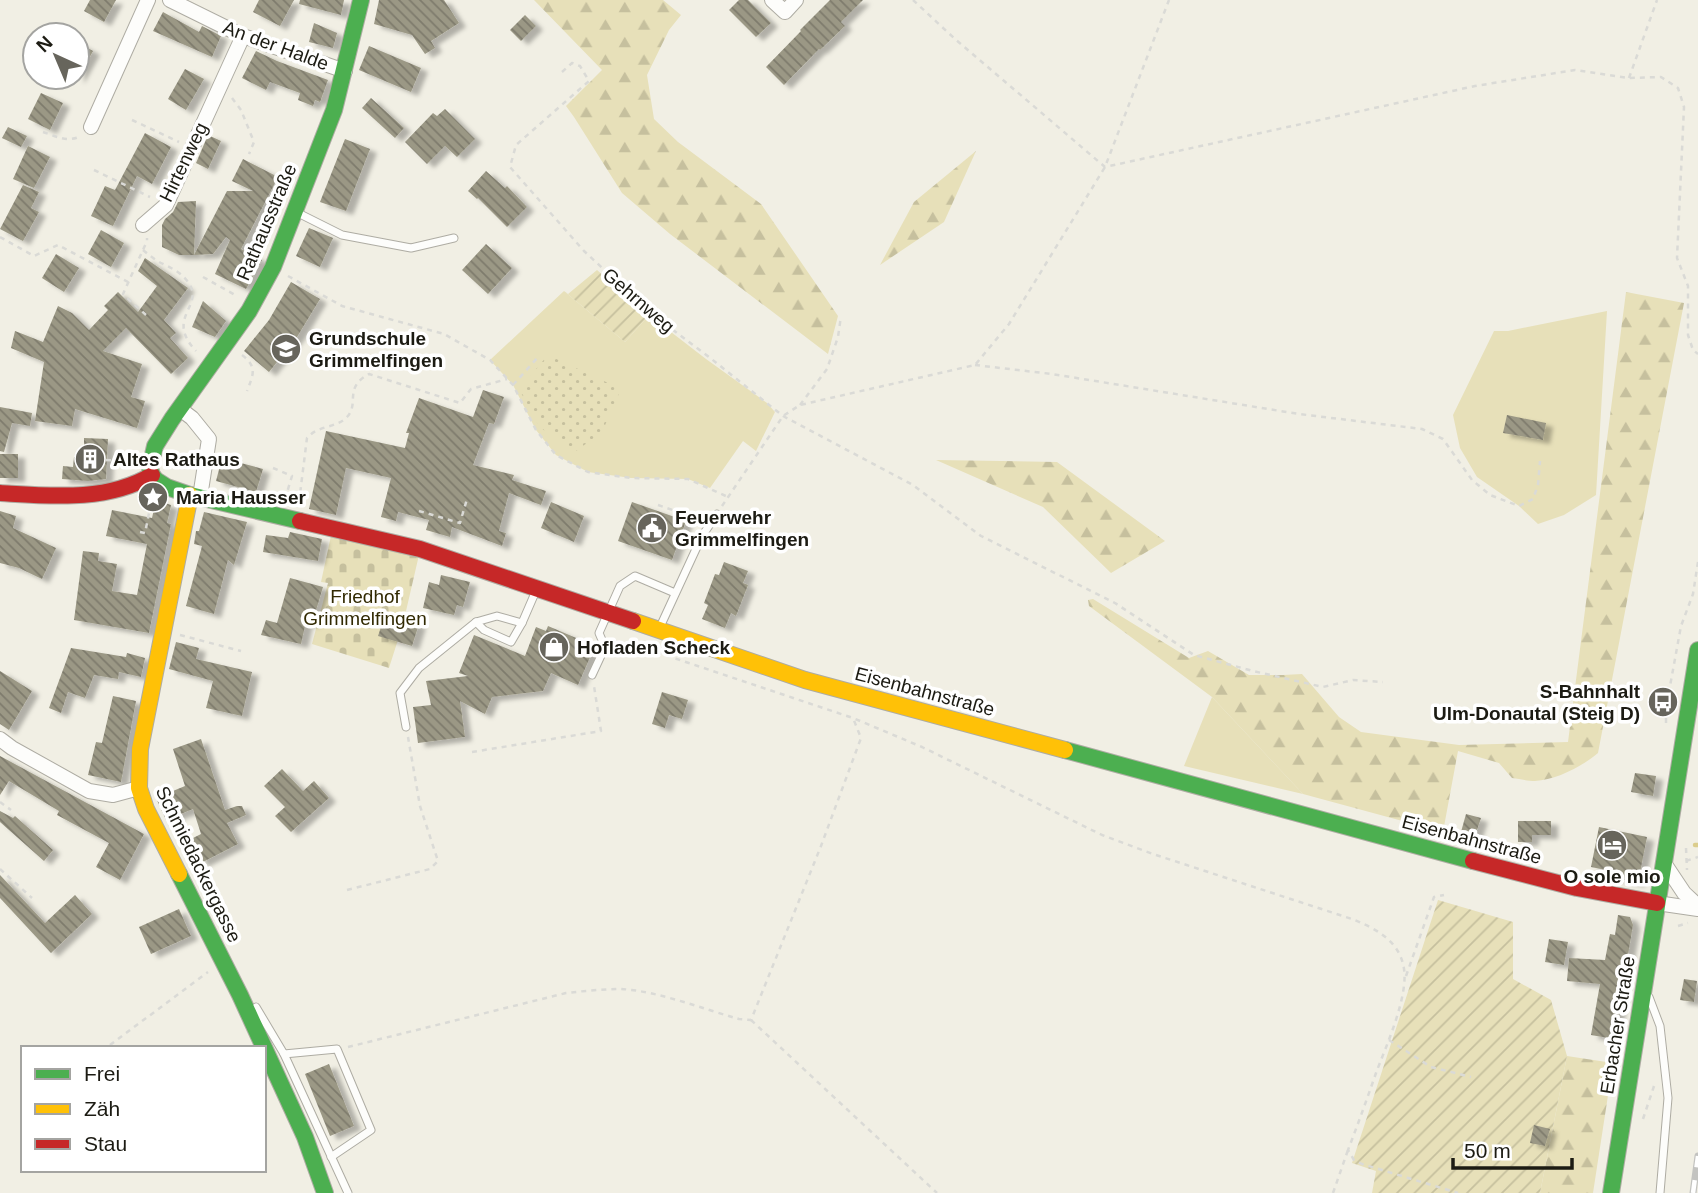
<svg xmlns="http://www.w3.org/2000/svg" width="1698" height="1193" font-family="Helvetica,sans-serif">
	<defs>
		<pattern id="forest-firs" width="22" height="20" patternUnits="userSpaceOnUse" patternTransform="scale(1.75)"><rect width="22" height="20" fill="#e7e0b9"/><path d="M5 1l3.5 6h-7zM16 11l3.5 6h-7z" fill="#c6c09e"/></pattern>
		<pattern id="cemetery-stones" width="16" height="16" patternUnits="userSpaceOnUse" patternTransform="scale(1.75)"><rect width="16" height="16" fill="#e7e0b9"/><path d="M2 7V4a2 2 0 0 1 4 0v3zM10 15v-3a2 2 0 0 1 4 0v3z" fill="#c6c09e"/></pattern>
		<pattern id="park-dots" width="8" height="8" patternUnits="userSpaceOnUse" patternTransform="scale(1.75)"><rect width="8" height="8" fill="#e7e0b9"/><path d="M2 2h.1M6 6h.1" fill="none" stroke="#c6c09e" stroke-width="1.8" stroke-linecap="round"/></pattern>
		<pattern id="garden-furrows" width="10" height="10" patternUnits="userSpaceOnUse" patternTransform="scale(1.75)"><rect width="10" height="10" fill="#e7e0b9"/><path d="M-1 1l2-2M0 10L10 0M9 11l2-2" fill="none" stroke="#c6c09e"/></pattern>
		<pattern id="building-back-hatch" width="6" height="6" patternUnits="userSpaceOnUse" patternTransform="scale(1.75)"><rect width="6" height="6" fill="#9b9885"/><path d="M-1 5l2 2M0 0l6 6M5-1l2 2" fill="none" stroke="#7e7b6c"/></pattern>
		<filter id="shadow"><feDropShadow dx="7" dy="4" stdDeviation="2" flood-color="#0004"/></filter>
	</defs>
	<rect width="100%" height="100%" fill="#f1efe4"/>
	<g fill="#e7e0b9">
		<polygon points="564,291 625,342 649,315 706,359 767,403 775,412 756,451 743,441 710,488 688,479 631,478 588,472 556,455 536,430 513,385 490,360"/>
		<polygon points="1607,311 1596,495 1564,515 1538,524 1519,506 1477,477 1460,448 1453,415 1494,331 1508,331"/>
		<polygon points="1212,697 1303,794 1184,766"/>
	</g>
	<g fill="url(#forest-firs)">
		<polygon points="534,0 663,0 681,15 669,30 647,75 654,119 678,142 761,204 838,316 828,354 670,234 622,193 574,117 566,106 602,70"/>
		<polygon points="976,151 944,222 880,265 914,202"/>
		<path d="M1626,292L1684,303L1598,753C1583,766 1556,780 1535,781C1528,781 1520,779 1512,778L1499,763L1458,751L1443,832L1303,794L1212,697L1089,606L1088,600L1093,599L1189,658L1208,651L1249,675H1283L1302,674L1339,717L1361,732L1459,745L1568,742Z"/>
		<polygon points="936,460 1057,462 1165,541 1111,573 1043,507"/>
		<polygon points="1567,1056 1613,1063 1593,1193 1540,1193"/>
	</g>
	<polygon fill="url(#cemetery-stones)" points="332,531 419,555 403,624 389,668 312,644 328,583 321,582"/>
	<polygon fill="url(#park-dots)" points="548,355 621,389 602,432 572,454 539,426 519,389"/>
	<g fill="url(#garden-furrows)">
		<polygon points="597,270 649,315 625,342 564,291 568,294"/>
		<polygon points="1438,900 1513,922 1513,979 1551,1000 1567,1056 1540,1193 1372,1193 1376,1171 1352,1163"/>
	</g>
	<g fill="none" stroke-linecap="round" stroke-linejoin="round">
		<polyline stroke="#dbcd8d" stroke-width="4.5" points="1695,845 1698,845"/>
	</g>
	<g fill="url(#building-back-hatch)" filter="url(#shadow)">
		<polygon points="90,0 116,0 104,22 84,11"/>
		<polygon points="259,0 294,0 280,26 253,12"/>
		<polygon points="300,0 344,0 341,15 299,4"/>
		<polygon points="379,0 444,0 459,23 431,41 435,48 425,54 412,35 374,24"/>
		<polygon points="739,0 748,0 771,23 756,37 729,10"/>
		<polygon points="830,0 863,0 841,22 845,26 820,50 819,49 784,85 766,67 801,31 800,30"/>
		<polygon points="163,12 199,32 202,26 221,36 212,57 153,31"/>
		<polygon points="525,15 536,26 521,41 510,30"/>
		<polygon points="314,23 337,33 333,48 309,42"/>
		<polygon points="77,42 93,51 77,80"/>
		<polygon points="369,46 421,68 411,92 359,70"/>
		<polygon points="256,51 277,61 328,80 320,102 315,100 313,106 298,100 300,93 270,82 266,90 242,78"/>
		<polygon points="185,69 204,79 186,110 168,99"/>
		<polygon points="41,93 63,103 50,130 28,119"/>
		<polygon points="371,98 404,128 395,138 362,108"/>
		<polygon points="445,109 475,139 457,157 445,146 427,164 405,142 433,113 437,116"/>
		<polygon points="8,127 27,136 21,147 2,138"/>
		<polygon points="145,133 171,147 152,184 137,176 113,226 91,216 105,186 115,190"/>
		<polygon points="208,135 221,141 208,169 196,163"/>
		<polygon points="345,139 370,149 346,211 320,202"/>
		<polygon points="28,146 50,157 34,188 13,179"/>
		<polygon points="243,159 278,177 241,249 262,260 246,289 215,274 230,240 226,237 213,254 194,255 227,191 253,191 232,181"/>
		<polygon points="486,171 505,188 507,186 527,207 507,227 478,198 477,199 468,191"/>
		<polygon points="23,185 39,192 31,208 39,212 23,241 0,229"/>
		<polygon points="196,201 194,255 179,255 162,247 162,225 165,219 173,212 178,202"/>
		<polygon points="309,228 333,238 320,267 296,256"/>
		<polygon points="101,230 124,243 111,267 88,254"/>
		<polygon points="486,244 512,268 488,294 462,270"/>
		<polygon points="56,254 79,268 64,292 42,278"/>
		<polygon points="145,258 188,288 164,320 176,333 170,338 188,358 171,374 126,328 103,351 142,364 131,397 145,401 137,428 75,409 72,426 35,421 44,362 11,348 15,331 43,342 58,306 72,313 89,330 108,310 104,306 118,292 138,312 157,286 138,271"/>
		<polygon points="291,282 320,299 297,337 269,372 244,351 269,320"/>
		<polygon points="203,301 226,321 215,337 192,327"/>
		<polygon points="483,390 504,397 494,424 489,423 473,465 514,475 512,480 546,491 541,505 509,493 499,531 506,533 502,546 452,527 450,537 426,530 429,520 398,512 396,521 381,517 391,478 346,468 336,515 309,509 326,431 405,448 409,433 406,433 419,398 473,417"/>
		<polygon points="0,407 32,413 30,426 12,423 4,452 0,451"/>
		<polygon points="1507,415 1546,423 1543,440 1503,433"/>
		<polygon points="84,438 108,439 106,479 88,481 62,479 63,466 73,467 74,457 78,458 78,453 84,454"/>
		<rect x="0" y="454" width="18" height="24"/>
		<polygon points="222,458 263,469 256,492 216,481"/>
		<polygon points="156,500 171,505 167,523 171,524 149,633 74,620 83,551 99,553 98,561 117,564 112,591 137,595 147,544 106,536 112,510 152,518"/>
		<polygon points="551,502 584,516 574,542 541,528"/>
		<polygon points="632,502 686,521 672,560 618,541"/>
		<polygon points="0,511 16,516 13,528 56,548 42,579 19,568 0,563"/>
		<polygon points="204,512 247,522 234,565 228,560 214,614 186,606 202,546 194,544 196,531 199,531"/>
		<polygon points="290,532 322,539 318,561 263,552 266,535 288,538"/>
		<polygon points="724,562 748,571 743,583 748,585 736,616 731,613 725,628 702,619 708,605 704,603 715,574 719,575"/>
		<polygon points="441,575 470,582 463,607 457,605 454,615 423,608 429,582 439,585"/>
		<polygon points="290,578 323,587 312,624 306,622 301,644 261,635 266,620 277,623"/>
		<polygon points="380,613 419,624 412,646 378,636 381,627 376,625"/>
		<polygon points="548,626 595,646 578,685 551,673 543,691 492,697 485,714 460,701 465,737 418,743 413,707 431,705 426,681 468,676 459,673 474,635 525,656 536,627 546,631"/>
		<polygon points="176,642 199,648 196,659 252,672 242,716 206,708 213,681 169,669"/>
		<polygon points="71,648 126,657 127,653 145,658 141,677 119,672 118,679 94,675 85,698 68,692 61,713 49,708"/>
		<polygon points="0,671 32,691 9,730 0,724"/>
		<polygon points="662,692 688,700 682,719 669,715 665,728 652,724"/>
		<polygon points="113,696 136,701 121,782 88,775 96,742 102,743"/>
		<polygon points="201,739 225,810 237,806 242,806 246,815 227,823 238,844 201,863 189,840 201,834 193,809 166,820 156,798 185,786 173,749"/>
		<polygon points="0,756 144,834 120,880 96,867 109,843 57,815 59,811 9,781 0,795"/>
		<polygon points="282,769 303,791 314,781 329,798 291,832 275,816 285,807 264,786"/>
		<polygon points="1635,773 1656,776 1653,796 1631,792"/>
		<polygon points="0,811 13,818 15,816 53,850 44,861 0,822"/>
		<polygon points="1466,814 1481,818 1475,836 1461,832"/>
		<polygon points="1518,821 1551,821 1551,835 1532,835 1532,842 1518,842"/>
		<polygon points="1599,827 1647,837 1638,883 1614,878 1616,872 1591,867"/>
		<polygon points="0,875 45,923 75,895 92,914 51,953 0,898"/>
		<polygon points="179,909 191,936 151,954 139,927"/>
		<polygon points="1618,915 1630,917 1633,925 1614,1039 1591,1035 1600,984 1567,981 1569,958 1605,960 1610,934 1615,935"/>
		<polygon points="1549,939 1568,942 1564,965 1545,962"/>
		<polygon points="1684,979 1697,981 1694,1002 1680,1000"/>
		<polygon points="329,1064 354,1126 330,1136 305,1074"/>
		<polygon points="1534,1125 1550,1129 1545,1146 1530,1143"/>
	</g>
	<g fill="none" stroke-linecap="round" stroke-linejoin="round">
		<g stroke="#aeaca3" stroke-width="9">
			<g id="lane">
				<polyline points="298,213 342,235 411,248 454,238"/>
				<polyline points="476,622 484,630 511,642 522,623"/>
				<polyline points="660,627 702,536 717,514"/>
				<polyline points="592,675 605,647 599,633 620,586 635,576 675,593"/>
				<polyline points="406,727 400,693 419,668 476,622 497,616 522,623 535,593"/>
				<polyline points="1649,997 1660,1026 1668,1098 1660,1193"/>
				<polyline points="256,1007 284,1054 337,1049 371,1130 331,1157"/>
				<polyline points="284,1054 348,1193"/>
			</g>
		</g>
		<g stroke="#aeaca3" stroke-width="16">
			<g id="street">
				<polyline points="170,0 243,36 345,71"/>
				<polyline points="772,0 785,12 796,0"/>
				<polyline points="91,127 148,0"/>
				<polyline points="143,225 166,205 243,36"/>
				<polyline points="180,409 192,418 209,439 200,497"/>
				<polyline points="0,739 12,748 89,791 113,795 139,788"/>
				<polyline points="1664,863 1684,893 1698,906"/>
				<polyline points="1657,903 1698,909"/>
			</g>
		</g>
		<g stroke="#aeaca3" stroke-width="18">
			<g id="fast">
				<polyline points="300,521 190,495 167,487 156,480 152,475 150,468 155,446 172,419 249,311 273,267 334,110 361,0"/>
				<polyline points="1065,750 1473,861"/>
				<polyline points="179,874 240,995 305,1137 325,1193"/>
				<polyline points="1611,1193 1698,650"/>
			</g>
		</g>
		<g stroke="#aeaca3" stroke-width="18">
			<g id="slow">
				<polyline points="633,621 805,680 1065,750"/>
				<polyline points="179,874 146,809 139,788 140,749 190,495"/>
			</g>
		</g>
		<g stroke="#aeaca3" stroke-width="18">
			<g id="jam">
				<path d="M0,493C50,496 107,502 152,475"/>
				<polyline points="300,521 420,549 633,621"/>
				<polyline points="1473,861 1577,888 1657,903"/>
			</g>
		</g>
		<g stroke="#dadad6" stroke-width="2.5" stroke-dasharray="5 5" stroke-linecap="butt">
			<polyline points="913,0 955,39 1105,167 1475,86 1575,70 1629,78 1661,77 1678,88 1684,107 1677,258 1688,286 1688,335 1693,350 1698,354"/>
			<polyline points="562,72 572,63 580,66 589,81 516,145 510,167 584,251 652,314 709,357 783,416 913,485 981,536 1115,603 1194,655 1253,671 1323,687 1353,680 1383,682"/>
			<polyline points="1629,78 1657,0"/>
			<polyline points="232,98 241,110 254,142 249,154"/>
			<polyline points="132,120 179,142"/>
			<path d="M43,132C55,136 68,143 81,136"/>
			<polyline points="94,170 150,197"/>
			<polyline points="0,237 34,256 58,245 128,282"/>
			<path d="M143,250C149,255 155,260 161,263C171,268 181,272 188,282C206,306 164,317 196,351"/>
			<polyline points="288,276 342,306 444,334 490,360 513,385 536,430 556,455 588,472 631,478 688,479 728,497"/>
			<polyline points="203,277 237,296"/>
			<polyline points="146,315 123,294 147,241 147,238"/>
			<path d="M242,355C258,367 253,375 247,391"/>
			<polyline points="975,365 1052,374 1299,414 1422,429 1443,439 1472,480 1490,495 1519,506 1533,499 1538,485 1540,461"/>
			<polyline points="513,385 539,356"/>
			<polyline points="800,405 827,369 838,337 841,316"/>
			<polyline points="106,460 133,462"/>
			<polyline points="273,468 292,476 285,499"/>
			<path d="M299,502L307,438C318,425 337,428 347,417C360,403 343,388 369,374L460,403L471,389L507,379"/>
			<polyline points="658,505 701,520"/>
			<polyline points="722,506 783,416 800,405 975,365 1009,324 1105,167 1169,0"/>
			<polyline points="419,511 460,523 467,499"/>
			<polyline points="140,532 145,533 152,498"/>
			<polyline points="180,635 241,651"/>
			<path d="M651,647L650,650L853,718L922,747L1102,835L1153,854L1352,919C1374,928 1397,939 1403,964C1411,992 1386,1046 1376,1073C1367,1099 1358,1124 1348,1150L1354,1160L1362,1164L1458,1193"/>
			<polyline points="1666,723 1666,708 1681,626 1693,594 1698,562"/>
			<polyline points="472,752 601,731 594,686"/>
			<polyline points="0,802 11,810"/>
			<polyline points="1686,848 1687,870"/>
			<polyline points="1686,861 1698,857"/>
			<polyline points="0,869 32,898"/>
			<polyline points="347,890 430,869 438,861 420,806 408,737"/>
			<polyline points="1678,926 1688,923"/>
			<polyline points="1406,976 1434,897 1444,895"/>
			<polyline points="751,1020 937,1193"/>
			<polyline points="1389,1040 1431,1067 1471,1077"/>
			<polyline points="110,1045 208,972"/>
			<path d="M348,1047L566,993C584,991 603,989 621,989C658,991 703,1009 739,1019L751,1020L821,846L861,738L853,718"/>
			<polyline points="1643,1119 1654,1086"/>
			<polyline points="1333,1193 1348,1150"/>
		</g>
		<use href="#lane" stroke="#fdfdfb" stroke-width="7"/>
		<use href="#street" stroke="#fdfdfb" stroke-width="14"/>
		<use href="#fast" stroke="#4caf50" stroke-width="16"/>
		<use href="#slow" stroke="#ffc107" stroke-width="16"/>
		<use href="#jam" stroke="#c62828" stroke-width="16"/>
		<g stroke="#c3c3c0" stroke-width="7">
			<polyline id="rail" points="1693,1193 1698,1156"/>
		</g>
		<use href="#rail" stroke="#fff" stroke-width="4.5" stroke-dasharray="13" stroke-linecap="butt"/>
	</g>
	<defs>
		<g id="school-disc" transform="scale(1.575)"><circle r="9.5" fill="#67655c" stroke="#fff"/><path d="M0-5L7-2L0 1L-7-2ZM-4 1L0 2.5L4 1V4Q0 6-4 4Z" fill="#fff"/></g>
		<g id="building-disc" transform="scale(1.575)"><circle r="9.5" fill="#67655c" stroke="#fff"/><path d="M-4-6H4V6H1V3H-1V6H-4ZM-2.5-4.3h1.7v1.8h-1.7ZM.8-4.3h1.7v1.8H.8ZM-2.5-1h1.7V.8h-1.7ZM.8-1h1.7V.8H.8Z" fill="#fff"/></g>
		<g id="sight-disc" transform="scale(1.575)"><circle r="9.5" fill="#67655c" stroke="#fff"/><path d="M0-6L1.8-2.2L6-1.7L2.9 1.2L3.7 5.4L0 3.3L-3.7 5.4L-2.9 1.2L-6-1.7L-1.8-2.2Z" fill="#fff"/></g>
		<g id="civic-disc" transform="scale(1.575)"><circle r="9.5" fill="#67655c" stroke="#fff"/><path d="M-.6-6.5H3V-4.5H.6V-3L4-1V1h2V6H-6V1h2V-1L-.6-3ZM-1.2 2.5V6h2.4V2.5Z" fill="#fff"/></g>
		<g id="shop-disc" transform="scale(1.575)"><circle r="9.5" fill="#67655c" stroke="#fff"/><path d="M-5-2.5h2.3a2.7 3.5 0 0 1 5.4 0H5L5.5 6h-11ZM-1.5-2.5h3a1.5 2.3 0 0 0-3 0Z" fill="#fff"/></g>
		<g id="bus-disc" transform="scale(1.575)"><circle r="9.5" fill="#67655c" stroke="#fff"/><path d="M-5-6H5V4H4V6H2V4H-2V6H-4V4H-5ZM-3.5-4V0h7V-4ZM-3.5 1.2v1.5H-2V1.2ZM2 1.2v1.5H3.5V1.2Z" fill="#fff"/></g>
		<g id="hotel-disc" transform="scale(1.575)"><circle r="9.5" fill="#67655c" stroke="#fff"/><path d="M-6-4.5h1.5V1H6V5H4.5V3h-9V5H-6ZM-4 0a1.8 1.8 0 1 1 3.6 0ZM.5 0V-2.5h3Q6-2.5 6 0Z" fill="#fff"/></g>
	</defs>
	<g fill-rule="evenodd">
		<use href="#school-disc" x="286" y="349"/>
		<use href="#building-disc" x="90" y="459"/>
		<use href="#sight-disc" x="153" y="497"/>
		<use href="#civic-disc" x="652" y="528"/>
		<use href="#shop-disc" x="554" y="647"/>
		<use href="#bus-disc" x="1663" y="702"/>
		<use href="#hotel-disc" x="1612" y="845"/>
	</g>
	<g text-anchor="middle" stroke-width="7" stroke-linejoin="round" paint-order="stroke">
		<g font-size="19" fill="#1c1b13" stroke="#fff">
			<text transform="translate(276 45) rotate(20)" y="7">An der Halde</text>
			<text transform="translate(183 162) rotate(-64)" y="7">Hirtenweg</text>
			<text transform="translate(266 222) rotate(-67)" y="7">Rathausstraße</text>
			<text transform="translate(639 300) rotate(41)" y="7">Gehrnweg</text>
			<text transform="translate(925 691) rotate(15)" y="7">Eisenbahnstraße</text>
			<text transform="translate(1472 839) rotate(15)" y="7">Eisenbahnstraße</text>
			<text transform="translate(199 864) rotate(64)" y="7">Schmiedackergasse</text>
			<text transform="translate(1617 1025) rotate(-81)" y="7">Erbacher Straße</text>
		</g>
		<g font-size="19" font-weight="bold" fill="#1c1b13" stroke="#fff" text-anchor="start">
			<text x="309" y="345">Grundschule<tspan x="309" dy="22">Grimmelfingen</tspan></text>
			<text x="113" y="466">Altes Rathaus</text>
			<text x="176" y="504">Maria Hausser</text>
			<text x="675" y="524">Feuerwehr<tspan x="675" dy="22">Grimmelfingen</tspan></text>
			<text x="577" y="654">Hofladen Scheck</text>
			<text x="1640" y="698" text-anchor="end">S-Bahnhalt<tspan x="1640" dy="22">Ulm-Donautal (Steig D)</tspan></text>
			<text x="1612" y="883" text-anchor="middle">O sole mio</text>
		</g>
		<g font-size="19" fill="#312902" stroke="#fff">
			<text x="365" y="603">Friedhof<tspan x="365" dy="22">Grimmelfingen</tspan></text>
		</g>
	</g>
	<rect x="21" y="1046" width="245" height="126" fill="#ffffff" stroke="#a4a4a1" stroke-width="2"/>
	<rect x="35" y="1069" width="35" height="10" fill="#4caf50" stroke="#a4a4a1" stroke-width="2"/>
	<text x="84" y="1081" font-size="21" fill="#1c1b13">Frei</text>
	<rect x="35" y="1104" width="35" height="10" fill="#ffc107" stroke="#a4a4a1" stroke-width="2"/>
	<text x="84" y="1116" font-size="21" fill="#1c1b13">Zäh</text>
	<rect x="35" y="1139" width="35" height="10" fill="#c62828" stroke="#a4a4a1" stroke-width="2"/>
	<text x="84" y="1151" font-size="21" fill="#1c1b13">Stau</text>
	<g transform="translate(56 56) rotate(316)"><circle r="33" fill="#ffffff" stroke="#a4a4a1" stroke-width="2"/>
	<path d="M0-5L12 26L0 18L-12 26Z" fill="#67655c"/>
	<text y="-10" font-size="19" font-weight="bold" text-anchor="middle" fill="#1c1b13">N</text>
	</g>
	<path d="M1453 1158v10h119v-10" fill="none" stroke="#1c1b13" stroke-width="3.5"/>
	<text x="1464" y="1158" font-size="21" fill="#1c1b13" stroke="#ffffff" stroke-width="5" paint-order="stroke">50 m</text>
</svg>
